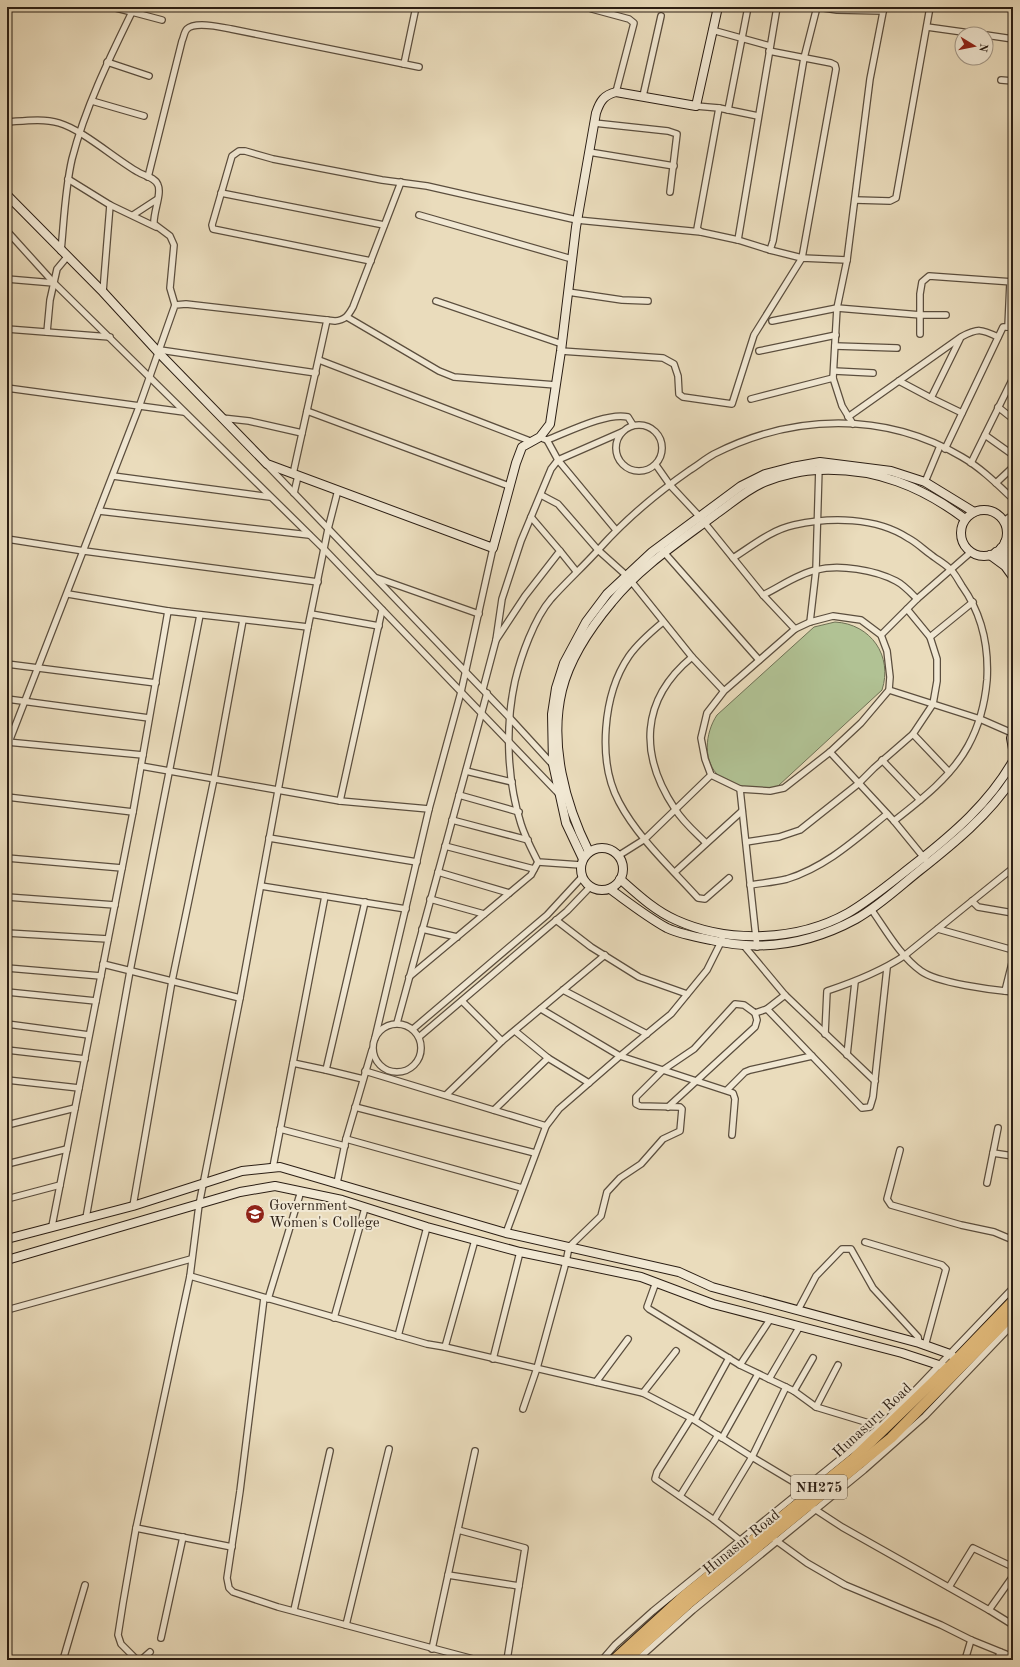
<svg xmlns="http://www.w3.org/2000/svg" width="1020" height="1667" font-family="'Old Standard TT',serif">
	<rect width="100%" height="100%" fill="#eadcbc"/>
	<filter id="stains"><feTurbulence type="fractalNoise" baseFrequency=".005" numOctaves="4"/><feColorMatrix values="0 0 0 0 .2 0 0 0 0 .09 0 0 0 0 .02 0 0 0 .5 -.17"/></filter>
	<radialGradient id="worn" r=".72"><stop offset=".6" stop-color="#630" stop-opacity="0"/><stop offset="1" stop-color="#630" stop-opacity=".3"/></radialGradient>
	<path fill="#b1c294" stroke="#6e7054" d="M835,622C871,624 893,656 882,690L778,786C762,793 753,792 737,785C732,783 725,781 720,777C702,762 705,733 717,715L814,627Z"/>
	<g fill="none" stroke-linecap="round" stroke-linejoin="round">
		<g stroke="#5b4e3e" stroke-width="8">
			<g id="street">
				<polyline points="112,7 132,12"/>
				<polyline points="707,7 717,10"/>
				<polyline points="817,7 837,10 883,11"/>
				<polyline points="592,9 629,19 634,23 616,92"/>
				<polyline points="927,27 977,34"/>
				<polyline points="712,30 770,46"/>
				<polyline points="986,35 1013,39"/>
				<polyline points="769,51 831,63 835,65 836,69 802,258 770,250"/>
				<polyline points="107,62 149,76"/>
				<polyline points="404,64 416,7"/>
				<polyline points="1001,80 1013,81"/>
				<polyline points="643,96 661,16"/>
				<polyline points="92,101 144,116"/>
				<polyline points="696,106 719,108 758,116"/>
				<polyline points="719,108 697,229 701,232 738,240 770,250 773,241 804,58 817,7"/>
				<polyline points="728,110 748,7"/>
				<path d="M7,122C23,121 43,118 59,123C83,130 115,159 138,172C144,176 155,177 158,185C162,194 153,213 154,224L170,236L174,245L170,288L175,305"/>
				<polyline points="594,123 668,131 677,134 670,192"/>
				<polyline points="589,152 674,166"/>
				<path d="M148,177L182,41C184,37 184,32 187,29C195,21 221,27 231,29L419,67"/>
				<polyline points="68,179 110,205"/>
				<polyline points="221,193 384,225"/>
				<polyline points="855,200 890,201 896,198 930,7"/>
				<polyline points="133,215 156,200"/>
				<polyline points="419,215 572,259"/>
				<polyline points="7,231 54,283 325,550 559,794"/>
				<polyline points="738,240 777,7"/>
				<path d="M61,251C64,221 65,189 72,159C85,108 109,59 132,12L162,20"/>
				<polyline points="371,261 213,229 212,225 232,156 239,151 245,151 273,159 382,180 427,186 577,220 701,232"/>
				<polyline points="7,279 54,283"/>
				<polyline points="103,292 110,205 156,227"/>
				<polyline points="568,292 622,300 648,301"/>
				<polyline points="436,301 562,344"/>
				<polyline points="347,317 439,371 454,377 556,385"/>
				<polyline points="772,321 837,308 921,315 946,315"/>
				<polyline points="1008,327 1010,282"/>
				<polyline points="7,329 110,337"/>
				<polyline points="47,332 50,300 57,269 67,257"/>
				<polyline points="920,334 920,294 922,282 929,276 1013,282"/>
				<polyline points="960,339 931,398 962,413"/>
				<polyline points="835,346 897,348"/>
				<polyline points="160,350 316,373"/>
				<polyline points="561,351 663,358 674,364 678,376 679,394 683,397 732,404 754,335 802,258 847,260"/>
				<polyline points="759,351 836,335"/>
				<polyline points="319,360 530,441"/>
				<polyline points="834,371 873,373"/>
				<polyline points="899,381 931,398"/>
				<polyline points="7,388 184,412"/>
				<polyline points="751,399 833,378"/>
				<polyline points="998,407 1013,419"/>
				<polyline points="307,411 509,486"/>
				<path d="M848,417L961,337C978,328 981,329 998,337"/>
				<polyline points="222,418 249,421 302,433"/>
				<polyline points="853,424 842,406 833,378 837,308 847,260 870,79 884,7"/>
				<circle cx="639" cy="448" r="23"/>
				<polyline points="985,435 1013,455"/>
				<path d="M544,439L547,440C568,432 607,412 628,417L633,425"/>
				<polyline points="547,440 558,460 616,530"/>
				<polyline points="945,449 1003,327 1013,327"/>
				<polyline points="971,463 1013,378"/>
				<polyline points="656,465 670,485 699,516 763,595 795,629"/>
				<polyline points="268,466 509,717 553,765"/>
				<polyline points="293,474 327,320"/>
				<polyline points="113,476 270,497"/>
				<polyline points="925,482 940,446"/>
				<polyline points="996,483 1013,467"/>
				<polyline points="294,493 298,476"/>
				<polyline points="541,495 558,504 598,550 627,576 692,657 724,691 707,713 701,738 705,759 711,775 740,789 770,791 784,788 830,752 861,723 889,690 890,677 887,651 881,635 861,620 833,616 810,622 795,629 724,691"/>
				<polyline points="99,511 309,535"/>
				<polyline points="1003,521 1013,515"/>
				<polyline points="7,539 84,551 318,582"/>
				<polyline points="662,550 759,660"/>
				<polyline points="560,551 576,571"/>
				<path d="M733,558C752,546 771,530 794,525C830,517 876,517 908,538C916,542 923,549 930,554C936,559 944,563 950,569C955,573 958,580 962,586C982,614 989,645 987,680C985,703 979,726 968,746C951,777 921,800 894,821"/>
				<polyline points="377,578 479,614"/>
				<polyline points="68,594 168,611"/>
				<path d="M763,595C780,587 797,574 816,570C839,564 875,570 896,581C904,585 911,593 917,599"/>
				<polyline points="311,614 379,626"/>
				<path d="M663,622C651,632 638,643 629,656C603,694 597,761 619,802C638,838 671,868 698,898L705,899L729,878"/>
				<polyline points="810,622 816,570 819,467"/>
				<polyline points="881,635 917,599 971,552"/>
				<polyline points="930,637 973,602"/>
				<polyline points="496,640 502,599 521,541 551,469 558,460 622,432"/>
				<path d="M692,657C640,700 639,755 675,809C683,822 696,833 706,843"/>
				<polyline points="7,664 156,683"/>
				<polyline points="483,689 496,640 525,596 560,551 531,517"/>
				<polyline points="889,690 980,719 1012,733"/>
				<polyline points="7,699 149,718"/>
				<polyline points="913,734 949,772"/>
				<polyline points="7,742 143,755"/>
				<path d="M7,747L139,407L175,305L186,304L335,321C345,320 348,316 353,307L401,182"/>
				<polyline points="830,752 894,821 925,859"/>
				<polyline points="882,760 920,800"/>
				<polyline points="141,766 340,801 429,809 461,692 493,548"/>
				<polyline points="466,771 512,782"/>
				<polyline points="740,789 757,947"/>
				<polyline points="459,795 519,812"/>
				<polyline points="7,797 133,812"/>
				<polyline points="340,801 382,610"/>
				<polyline points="452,820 528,840"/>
				<polyline points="269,838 417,862"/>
				<polyline points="746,842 779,837 800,830 858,784 874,768 913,734 933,704 937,681 937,659 930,637 907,609"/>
				<polyline points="445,846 534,869"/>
				<polyline points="618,856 645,839 711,775"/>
				<polyline points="7,858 122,868"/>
				<path d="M581,865L538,862C532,850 525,837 521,824C507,780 505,727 515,681C521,656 534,619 551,599C567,581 584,566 600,548C626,519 657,493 690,470C698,465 705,459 714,454C793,414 884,411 962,457C981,468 997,484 1013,499"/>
				<polyline points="438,872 509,893"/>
				<polyline points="675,872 742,811"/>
				<path d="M750,885C762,883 775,882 787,879C826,867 856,839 887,814"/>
				<polyline points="261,886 406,909"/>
				<polyline points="7,897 115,905"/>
				<polyline points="430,899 484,914"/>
				<polyline points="972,901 978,907 1013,913"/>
				<path d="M871,909C886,930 900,956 921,971C937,983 992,990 1013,992"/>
				<polyline points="556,920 591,947 639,977 687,994"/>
				<polyline points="422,929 457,937"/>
				<polyline points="938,929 1013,950"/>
				<polyline points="7,933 108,939"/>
				<polyline points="745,947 785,995 875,1081"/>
				<polyline points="103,964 240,998"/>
				<polyline points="7,968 101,976"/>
				<polyline points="409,977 531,875 538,862"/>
				<polyline points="563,990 647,1034"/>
				<polyline points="1005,991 1013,959"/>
				<polyline points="7,992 96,1001"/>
				<polyline points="462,1001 502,1041"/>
				<polyline points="541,1009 620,1056 733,1093 735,1099 732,1135"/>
				<polyline points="767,1009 862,1108 870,1107 873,1097 887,968"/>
				<polyline points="397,1023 487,693"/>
				<circle cx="397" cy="1048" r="24"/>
				<polyline points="7,1024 89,1035"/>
				<polyline points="413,1029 547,915 582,877"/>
				<polyline points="515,1031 548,1058 589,1083"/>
				<path d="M825,1034L827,991C854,982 880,972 904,956L1013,868"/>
				<polyline points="419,1037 567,911 590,887"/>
				<polyline points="375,1038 429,809"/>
				<polyline points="7,1050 85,1059"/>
				<polyline points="847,1055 855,982"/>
				<polyline points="293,1063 326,1070"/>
				<polyline points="365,1071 546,1126"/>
				<polyline points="363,1079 326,1070 365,902"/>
				<polyline points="7,1080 79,1088"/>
				<polyline points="727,1090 745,1072 750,1070 812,1056"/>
				<polyline points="446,1095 502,1041 605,955"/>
				<polyline points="355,1107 535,1153"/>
				<polyline points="668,1107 755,1027 757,1020 755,1013"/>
				<polyline points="494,1110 548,1058"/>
				<polyline points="7,1125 75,1108"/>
				<polyline points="280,1129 345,1146"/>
				<polyline points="346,1139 522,1188"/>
				<polyline points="900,1150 887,1199 891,1205 961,1225 994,1232 1013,1240"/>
				<polyline points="993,1153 1013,1156"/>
				<polyline points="7,1164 67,1149"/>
				<polyline points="273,1167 325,896"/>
				<polyline points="337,1183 346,1139 372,1050"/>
				<polyline points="987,1183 998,1128"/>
				<polyline points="7,1199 60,1185"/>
				<polyline points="133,1206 172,981 214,779 243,620"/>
				<polyline points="86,1218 130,971 200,615"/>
				<polyline points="52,1226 133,812 168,611 308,627"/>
				<polyline points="506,1233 546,1126 559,1109 620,1056 671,1014 707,970 721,942 723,934"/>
				<polyline points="865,1242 942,1265 946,1269 925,1346"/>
				<polyline points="190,1276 427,1344 445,1347 643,1393 691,1418 752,1457 812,1493"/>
				<polyline points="656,1282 647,1307 649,1309 740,1365"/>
				<polyline points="264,1298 240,1491 227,1578 229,1588 233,1592 278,1607 477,1660"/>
				<polyline points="268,1299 301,1191"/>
				<polyline points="7,1310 191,1259"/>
				<polyline points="798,1310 816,1276 842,1249 851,1249 873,1288 918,1337 919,1343"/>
				<polyline points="334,1318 365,1208"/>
				<polyline points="771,1318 740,1365 794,1391 816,1407 882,1427"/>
				<polyline points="398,1336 427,1227"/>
				<polyline points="445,1347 475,1240"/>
				<polyline points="493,1359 520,1252"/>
				<polyline points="769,1379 800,1326"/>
				<polyline points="596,1382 628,1339"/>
				<polyline points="794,1391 813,1358"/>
				<polyline points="643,1393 676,1351"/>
				<polyline points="816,1407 838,1365"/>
				<polyline points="523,1409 537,1368 566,1262 569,1247 601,1216 607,1192 620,1178 641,1164 663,1139 680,1131 682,1109 680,1107 640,1106 636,1104 636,1097 663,1070 694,1049 735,1004 744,1005 755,1013 767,1009 785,995"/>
				<polyline points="691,1418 657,1472 655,1479 714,1520"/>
				<polyline points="695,1420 729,1358"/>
				<polyline points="722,1438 758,1374"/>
				<polyline points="680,1496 718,1435"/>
				<polyline points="813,1508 842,1527 989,1610 1013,1625"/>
				<polyline points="136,1528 232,1547"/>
				<polyline points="458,1530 525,1548 507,1660"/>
				<polyline points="774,1539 807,1563 845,1585 941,1625 971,1640 1013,1657"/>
				<polyline points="742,1542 714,1520 752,1457 786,1387"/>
				<polyline points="448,1575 519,1586"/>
				<polyline points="949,1587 973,1548 1013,1567"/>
				<polyline points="294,1610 330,1451"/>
				<polyline points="989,1610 1013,1576"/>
				<polyline points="346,1625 389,1449"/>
				<polyline points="161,1638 183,1537"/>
				<polyline points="432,1649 475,1451"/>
				<polyline points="63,1660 85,1585"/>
				<polyline points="137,1660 121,1644 118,1635 123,1603 136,1528 190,1276 199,1205 240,998 308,627 328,529 338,490"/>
				<polyline points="141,1660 150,1652"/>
				<polyline points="602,1660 615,1645 653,1611 881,1426 1013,1288"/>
				<polyline points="637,1660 693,1610 864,1470 925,1416 1013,1324"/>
				<polyline points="965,1660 971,1640"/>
				<polyline points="998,1660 1000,1652"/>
			</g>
		</g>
		<g stroke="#2b1e14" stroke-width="10">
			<g id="secondary">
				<path d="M7,195L103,292L159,353L267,464L493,548L516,463L522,447L540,437L550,424L561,351L576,227L596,113C600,101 604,95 616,92L696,106L718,7"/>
				<circle cx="984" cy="533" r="23"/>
				<polyline points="1005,542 1013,546"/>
				<polyline points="1001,548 1013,555"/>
				<polyline points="996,552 1013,565"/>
				<polyline points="990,555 1005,566 1013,577"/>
				<polyline points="1013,732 1011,738 1013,749"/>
				<circle cx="602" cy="869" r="21"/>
				<path d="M589,852C565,804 549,744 562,690C570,658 591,627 612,602C640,567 680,541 716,514C732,503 748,488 767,481C782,475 804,470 820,470C876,468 921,486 965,519"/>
				<polyline points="583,859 566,823 553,764 552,714 556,688 564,663 586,622 607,594 652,552 741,486 765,474 792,467 820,462 891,471 925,482 974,512"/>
				<path d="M620,879C637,894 655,911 676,920C729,944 798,941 848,913C872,899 894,880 916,863C954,833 989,803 1013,761"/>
				<path d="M610,889C628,902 647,917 667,928C680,934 696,937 711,940C762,952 810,944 856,919C879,906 899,887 919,871C953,844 989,815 1013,778"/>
				<polyline points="7,1239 133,1206 242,1171 280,1167 506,1233 679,1272 712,1287 919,1343 950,1354 960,1362"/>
				<polyline points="7,1260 240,1192 275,1186 342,1200 427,1227 520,1252 641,1277 713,1304 902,1353 948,1368 952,1371"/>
			</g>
		</g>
		<g stroke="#2b1e14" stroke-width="12">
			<g id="highway">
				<polyline points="614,1660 684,1596 852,1460 958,1358 1013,1301"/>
				<polyline points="626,1660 689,1603 891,1438 1013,1314"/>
			</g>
		</g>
		<use href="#street" stroke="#f1e8d3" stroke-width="5.5"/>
		<use href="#secondary" stroke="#f1e8d3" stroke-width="8"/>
		<use href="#highway" stroke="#e5be7e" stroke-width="10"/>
	</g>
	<defs>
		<g id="university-disc" transform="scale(1)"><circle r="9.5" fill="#8f2418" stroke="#f1e8d3"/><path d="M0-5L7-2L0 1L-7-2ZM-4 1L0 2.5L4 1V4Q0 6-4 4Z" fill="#fff"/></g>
	</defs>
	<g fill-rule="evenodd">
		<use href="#university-disc" x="255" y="1214"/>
	</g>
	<g text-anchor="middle" stroke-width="4" stroke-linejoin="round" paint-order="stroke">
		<rect fill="#f1e8d3" stroke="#665b4d" stroke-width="1" x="791" y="1475" width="56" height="24" rx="3"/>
		<g font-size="14" font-weight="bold" fill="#2b1e14">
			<text x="819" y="1492">NH275</text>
		</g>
		<g font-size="15" fill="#2b1e14" stroke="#f1e8d3" text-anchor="start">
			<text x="269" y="1210">Government<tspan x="269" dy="17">Women's College</tspan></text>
		</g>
		<g font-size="15" fill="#2b1e14" stroke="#f1e8d3">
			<text transform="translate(872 1420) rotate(-43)" y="5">Hunasuru Road</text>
			<text transform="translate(741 1542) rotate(-39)" y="5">Hunasur Road</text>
		</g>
	</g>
	<rect width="1020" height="1667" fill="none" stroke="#eadcbc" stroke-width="24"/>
	<rect x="8" y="8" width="1004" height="1651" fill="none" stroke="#2b1e14" stroke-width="2"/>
	<rect x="12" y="12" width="996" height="1643" fill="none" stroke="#2b1e14"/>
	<g transform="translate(974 46) rotate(100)"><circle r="19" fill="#f1e8d3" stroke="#a29787"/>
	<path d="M0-3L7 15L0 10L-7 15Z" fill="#8f2418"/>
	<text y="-6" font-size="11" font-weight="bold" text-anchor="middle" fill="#2b1e14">N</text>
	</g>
	<rect width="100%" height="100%" filter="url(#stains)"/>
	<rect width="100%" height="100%" fill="url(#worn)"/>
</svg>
